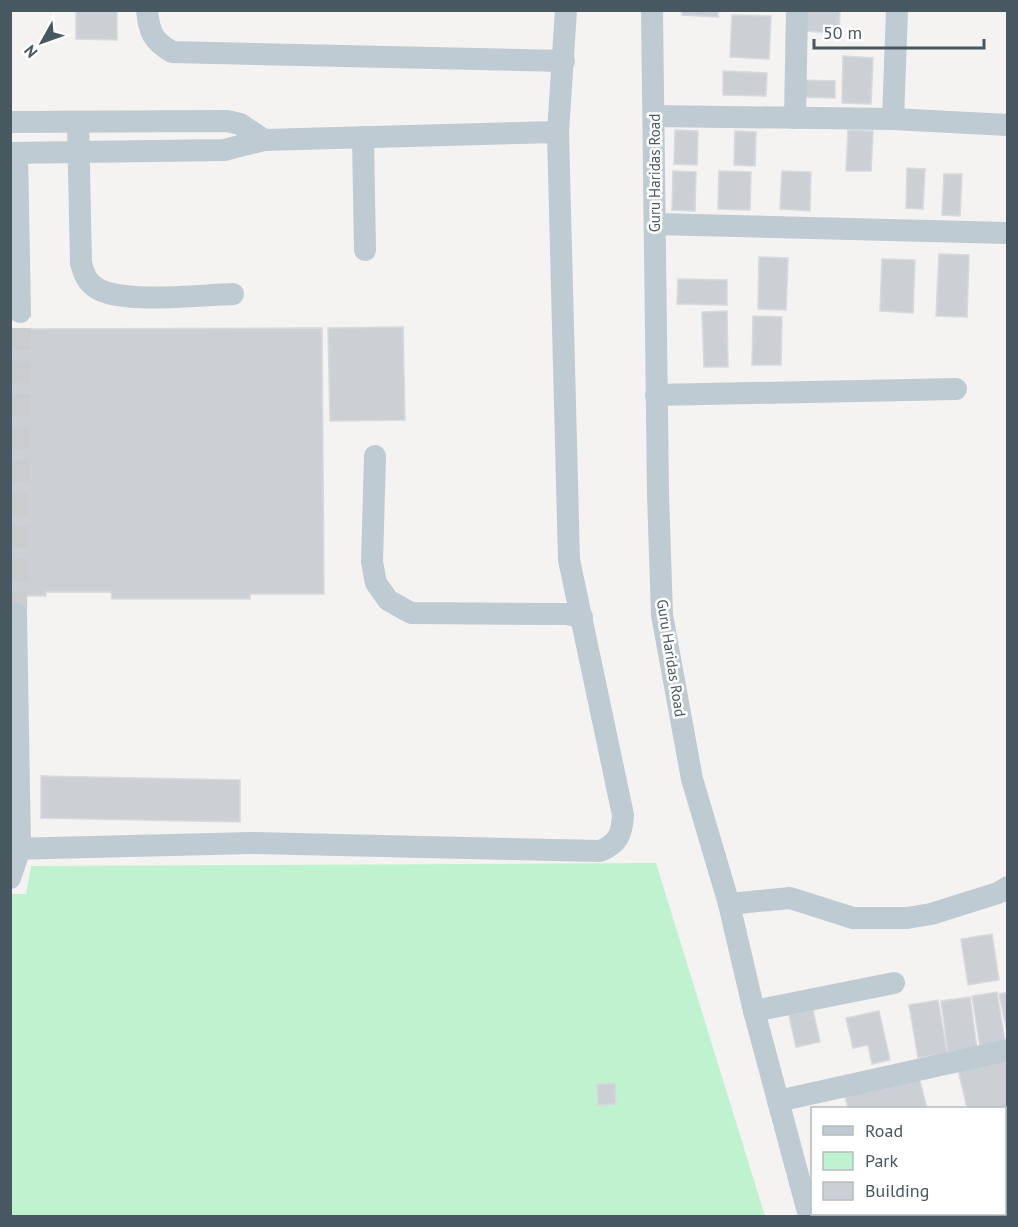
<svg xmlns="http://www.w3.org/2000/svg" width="1018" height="1227" font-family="'PT Sans',sans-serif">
	<rect width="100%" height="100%" fill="#f5f2f2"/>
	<polygon fill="#bff3cf" points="656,863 765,1216 11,1216 11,894 26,894 31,866"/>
	<g fill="#ccd0d5" stroke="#d6d9de" stroke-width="1.5">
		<polygon points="76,10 117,10 117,40 76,39"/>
		<polygon points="682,10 718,10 718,17 682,15"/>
		<polygon points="805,10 840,10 839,33 804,31"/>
		<polygon points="732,15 771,16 769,59 730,57"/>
		<polygon points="843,56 873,58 871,104 842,103"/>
		<polygon points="723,71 767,73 766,96 723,95"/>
		<polygon points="800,80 835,81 835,98 799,97"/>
		<polygon points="675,130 698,131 697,165 674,164"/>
		<polygon points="848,130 873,131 871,171 846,171"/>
		<polygon points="735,131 756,132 755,166 734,165"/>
		<polygon points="907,168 925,169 923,209 906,208"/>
		<polygon points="673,171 696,172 695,211 672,210"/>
		<polygon points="719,171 751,172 750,210 718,209"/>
		<polygon points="782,171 811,172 810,211 780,209"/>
		<polygon points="944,174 962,174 960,216 942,215"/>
		<polygon points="939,254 969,255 967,317 936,316"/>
		<polygon points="759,257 788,258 786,310 758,309"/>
		<polygon points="882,259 915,260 913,313 880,311"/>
		<polygon points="678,279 727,280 727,305 677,304"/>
		<polygon points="727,311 728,367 704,367 702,312"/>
		<polygon points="753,316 782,317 781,365 752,365"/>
		<polygon points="403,327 405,420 330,421 328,328"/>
		<polygon points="322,328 324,594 250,594 250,599 112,599 111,592 46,592 46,596 10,596 10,329"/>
		<polygon points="41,776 240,780 240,822 41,818"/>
		<polygon points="992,934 999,980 968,985 961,939"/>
		<polygon points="997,992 1005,1042 980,1046 972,996"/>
		<polygon points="1008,992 1008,1036 999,994"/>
		<polygon points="970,997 977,1049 948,1052 941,1001"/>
		<polygon points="938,1000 947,1053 918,1058 909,1005"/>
		<polygon points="813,1010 820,1042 796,1047 789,1015"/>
		<polygon points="879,1011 890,1060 872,1064 868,1045 853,1048 846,1018"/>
		<polygon points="1008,1053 1008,1117 1004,1118 1004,1108 967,1108 957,1065"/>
		<polygon points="918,1074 927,1108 848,1108 844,1093"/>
		<polygon points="615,1083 616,1104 598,1105 597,1084"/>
		<rect x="1004" y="1124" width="4" height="53"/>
	</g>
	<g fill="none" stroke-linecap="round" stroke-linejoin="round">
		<polyline stroke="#caccce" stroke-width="22" stroke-dasharray="22 11" stroke-linecap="butt" points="16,614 20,312"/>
		<g stroke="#bfcbd2" stroke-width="22">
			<path d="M147,10C149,32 153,41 172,52L564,61"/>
			<polyline points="652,10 658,494 662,615 692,779 729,904 754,1011 809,1216"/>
			<polyline points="654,116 893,119 1008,125"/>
			<polyline points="795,118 797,10"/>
			<polyline points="893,119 897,10"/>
			<polyline points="10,122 227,121 240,124 264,140"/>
			<path d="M78,123L81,263C84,274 87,283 98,289C126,304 199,295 233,294"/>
			<polyline points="363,137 365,250"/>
			<polyline points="10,153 224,150 264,140 558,132"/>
			<polyline points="17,153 20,312"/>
			<polyline points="655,224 1008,233"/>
			<polyline points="656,395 956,389"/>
			<polyline points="375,456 372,562 376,583 388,600 411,613 566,614 582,617"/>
			<path d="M10,849L252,843L600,851C618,844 622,834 623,815L569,560L558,132L566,10"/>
			<polyline points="10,878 20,849 16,614"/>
			<polyline points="729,904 790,898 853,918 907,918 931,914 998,893 1008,887"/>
			<polyline points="754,1011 894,983"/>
			<polyline points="778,1101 1008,1050"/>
			<polyline points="1004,1201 1008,1201"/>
			<polyline points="931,1216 946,1214"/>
		</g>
	</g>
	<g text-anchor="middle" stroke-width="5" stroke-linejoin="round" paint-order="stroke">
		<g font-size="15" fill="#485861" stroke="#fff">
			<text transform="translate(655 173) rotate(-90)" y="5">Guru Haridas Road</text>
			<text transform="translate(671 658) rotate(81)" y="5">Guru Haridas Road</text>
		</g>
	</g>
	<rect width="1018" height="1227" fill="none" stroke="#485861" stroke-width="24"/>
	<rect x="811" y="1107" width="195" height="108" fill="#ffffff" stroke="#b6bcc0" stroke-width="1.5"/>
	<rect x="823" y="1126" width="30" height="9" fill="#bfcbd2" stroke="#b6bcc0" stroke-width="1.5"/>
	<text x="865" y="1137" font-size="18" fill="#485861">Road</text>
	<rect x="823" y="1152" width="30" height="18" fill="#bff3cf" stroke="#b6bcc0" stroke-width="1.5"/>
	<text x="865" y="1167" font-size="18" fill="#485861">Park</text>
	<rect x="823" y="1182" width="30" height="18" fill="#ccd0d5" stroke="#b6bcc0" stroke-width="1.5"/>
	<text x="865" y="1197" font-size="18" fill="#485861">Building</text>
	<g transform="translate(42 42) rotate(230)" stroke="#ffffff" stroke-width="4.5" paint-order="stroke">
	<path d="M0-4.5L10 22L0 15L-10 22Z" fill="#485861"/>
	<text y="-9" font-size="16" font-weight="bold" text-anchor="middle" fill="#485861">N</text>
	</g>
	<path d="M814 39v9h170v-9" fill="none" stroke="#485861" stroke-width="3"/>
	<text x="823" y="39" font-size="18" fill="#485861" stroke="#ffffff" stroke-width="4.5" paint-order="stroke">50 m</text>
</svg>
